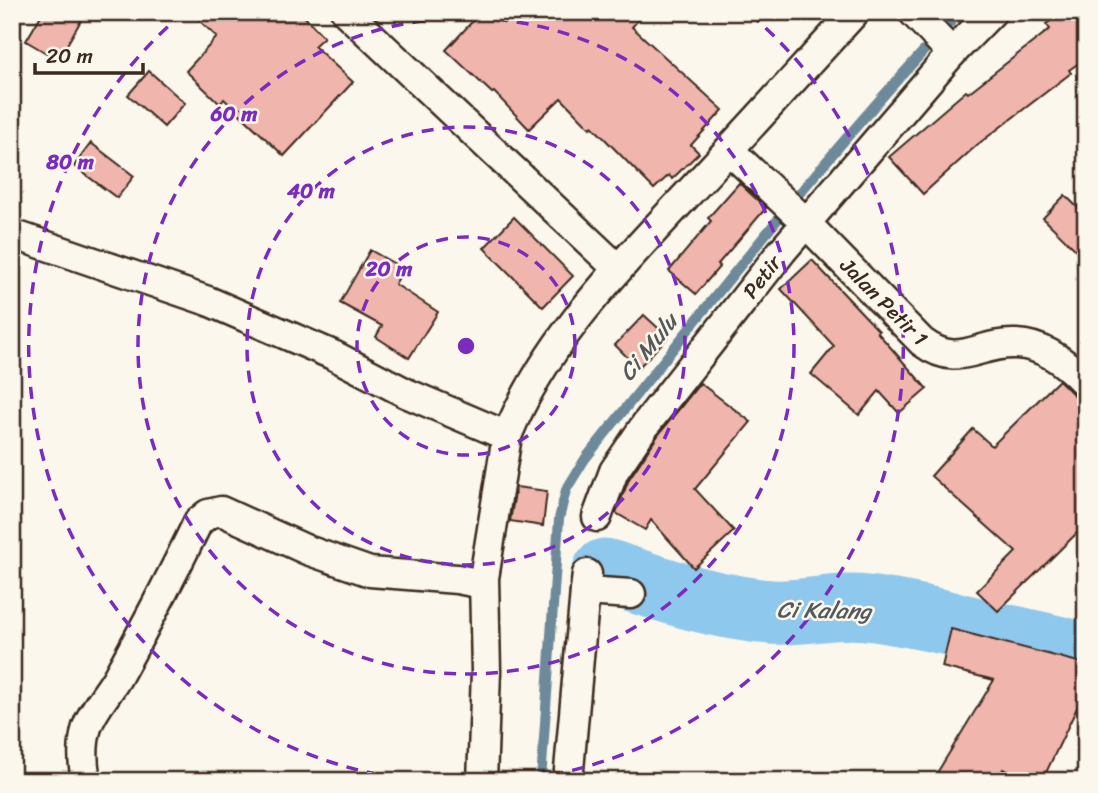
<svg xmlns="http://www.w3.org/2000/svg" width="1098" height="793" font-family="Sriracha,sans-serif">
	<rect width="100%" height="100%" fill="#fbf7ec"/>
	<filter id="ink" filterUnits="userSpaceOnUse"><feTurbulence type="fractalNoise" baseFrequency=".0143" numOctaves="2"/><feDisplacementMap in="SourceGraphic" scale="14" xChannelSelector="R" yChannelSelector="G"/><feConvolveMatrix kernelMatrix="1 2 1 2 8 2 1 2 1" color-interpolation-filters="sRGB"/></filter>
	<g filter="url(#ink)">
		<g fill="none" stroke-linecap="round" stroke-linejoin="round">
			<path stroke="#6d899a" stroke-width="10" d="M541,781L559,519L566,490L585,459C707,307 826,153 960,12"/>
			<path stroke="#8ec8ed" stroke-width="65" d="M605,571C658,588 715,608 771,612C803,614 835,604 867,608C914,614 961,626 1008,637C1034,643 1061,648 1086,656"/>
		</g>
		<g fill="#f0b5ad" stroke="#3b2a1e" stroke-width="2">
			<polygon points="43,12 86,12 58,60 26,41"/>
			<polygon points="190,12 300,12 324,37 314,46 353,82 284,156 224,99 220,104 186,71 217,37"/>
			<polygon points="481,12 645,12 632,27 723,110 691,145 699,153 672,179 669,175 654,189 592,126 590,128 561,98 529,129 494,92 492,93 446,50"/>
			<polygon points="1063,12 1086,12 1086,58 1069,70 1071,73 977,145 923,194 889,157 966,91 968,93 1050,29 1046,24"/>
			<polygon points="149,71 185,103 164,127 128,95"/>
			<polygon points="91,143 134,176 117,198 74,166"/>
			<polygon points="739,183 766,208 718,264 720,266 696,294 669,271 711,221 708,218"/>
			<polygon points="1065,195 1086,216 1086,260 1043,218"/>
			<polygon points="514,217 573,276 543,307 484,248"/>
			<polygon points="370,250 404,269 395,284 438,312 409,358 376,337 382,326 340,303"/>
			<polygon points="812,260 879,331 877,332 927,389 899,413 879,391 859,415 811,374 834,346 781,289"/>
			<polygon points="644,315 668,337 638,368 615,345"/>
			<polygon points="1059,380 1086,407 1086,524 998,611 977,591 1016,552 931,476 973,429 992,446"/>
			<polygon points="700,383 751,422 695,489 734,531 694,568 651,520 645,530 616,513 629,479 659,434"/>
			<polygon points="516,487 547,491 543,526 510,521"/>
			<polygon points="951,629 1086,664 1086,689 1042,781 1028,781 1003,769 996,781 932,781 994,680 942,667"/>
		</g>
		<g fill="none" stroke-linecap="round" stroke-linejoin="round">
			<g stroke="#3b2a1e" stroke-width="33">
				<g id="street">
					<polyline points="346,12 618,269"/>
					<polyline points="913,12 952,53"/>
					<path d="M729,150L798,215L922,342C960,370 977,342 1016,344C1045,345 1068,364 1086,384"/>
					<polyline points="21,237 208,301 333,355 406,393 507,436"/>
					<polyline points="597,517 614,471 646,424 782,251 952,53 992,12"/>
					<polyline points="587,574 585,591 631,594"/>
					<path d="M87,781C82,765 82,743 87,727C94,707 108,694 118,676C146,625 173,574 198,522L208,514L221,511L307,550L370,572L457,579L483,584"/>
					<path d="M482,781L486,672L484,578L507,436C545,342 617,270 685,197C742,136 798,74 855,12"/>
					<polyline points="568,781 585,591"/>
				</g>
			</g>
			<use href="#street" stroke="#fbf7ec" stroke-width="28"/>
		</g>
	</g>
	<g fill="none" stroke="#7b2cbf" stroke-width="3.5" stroke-dasharray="12 9">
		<circle cx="466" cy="346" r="109"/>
		<circle cx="466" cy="346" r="219"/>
		<circle cx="466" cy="346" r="328"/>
		<path d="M420 781A437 437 0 0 1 182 14M750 14A437 437 0 0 1 512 781"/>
	</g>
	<g text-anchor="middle" stroke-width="5" stroke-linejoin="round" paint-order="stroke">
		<g font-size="21" fill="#3b2a1e" stroke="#fbf7ec">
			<text transform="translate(762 277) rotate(-52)" y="7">Petir</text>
			<text transform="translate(884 302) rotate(45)" y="7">Jalan Petir 1</text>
		</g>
		<g font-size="23" font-style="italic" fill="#54595c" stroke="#fbf7ec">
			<text transform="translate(648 347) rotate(-51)" y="8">Ci Mulu</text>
			<text transform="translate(824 610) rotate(1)" y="8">Ci Kalang</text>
		</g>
	</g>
	<circle cx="466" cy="346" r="10" fill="#7b2cbf" stroke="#fbf7ec" stroke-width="3.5"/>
	<g font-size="21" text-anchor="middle" font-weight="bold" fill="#7b2cbf" stroke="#fbf7ec" stroke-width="5" stroke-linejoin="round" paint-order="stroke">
		<text x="234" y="121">60 m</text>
		<text x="70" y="169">80 m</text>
		<text x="311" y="198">40 m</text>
		<text x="389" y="276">20 m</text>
	</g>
	<rect width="1098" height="793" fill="none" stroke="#fbf7ec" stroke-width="42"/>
	<rect x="21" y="21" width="1056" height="751" fill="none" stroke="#3b2a1e" stroke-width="2.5" filter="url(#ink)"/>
	<path d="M35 63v10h108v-10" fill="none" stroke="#3b2a1e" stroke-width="3.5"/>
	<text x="46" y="63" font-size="21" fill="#3b2a1e" stroke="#fbf7ec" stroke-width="5" paint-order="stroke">20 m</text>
</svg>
